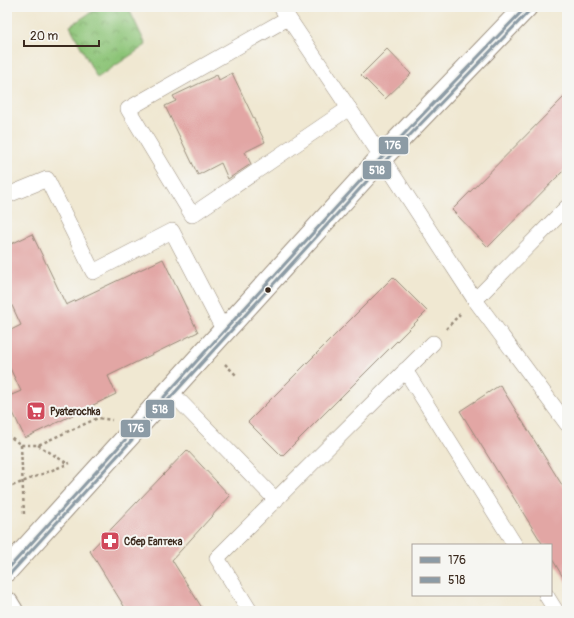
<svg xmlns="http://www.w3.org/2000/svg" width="574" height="618" font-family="Pangolin,sans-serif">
	<defs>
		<pattern id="park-crowns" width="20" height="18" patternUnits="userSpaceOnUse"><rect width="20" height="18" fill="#8cc477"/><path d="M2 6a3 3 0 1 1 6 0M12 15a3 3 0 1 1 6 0" fill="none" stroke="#749f61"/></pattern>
	</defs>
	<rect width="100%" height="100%" fill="#f6f6f2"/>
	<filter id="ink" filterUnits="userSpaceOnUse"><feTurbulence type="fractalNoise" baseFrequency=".025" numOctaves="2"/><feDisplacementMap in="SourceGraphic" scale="8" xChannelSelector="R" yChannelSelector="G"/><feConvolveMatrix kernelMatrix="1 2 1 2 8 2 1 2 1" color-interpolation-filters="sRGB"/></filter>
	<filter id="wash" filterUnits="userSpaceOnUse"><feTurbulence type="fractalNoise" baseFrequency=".012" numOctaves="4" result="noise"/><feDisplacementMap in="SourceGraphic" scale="16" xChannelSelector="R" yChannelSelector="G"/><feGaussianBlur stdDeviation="0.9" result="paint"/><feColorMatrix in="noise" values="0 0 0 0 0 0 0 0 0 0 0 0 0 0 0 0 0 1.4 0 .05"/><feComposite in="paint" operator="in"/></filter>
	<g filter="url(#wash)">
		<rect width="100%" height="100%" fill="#f0e8d2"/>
		<polygon fill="url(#park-crowns)" stroke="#64774a" points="99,7 128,7 146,45 97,78 70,26"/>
		<g id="blocks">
			<g fill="#e2a6a4">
				<polygon points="387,49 411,74 385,99 361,75"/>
				<polygon points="232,73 265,142 245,152 251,164 228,179 221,163 198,175 165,106 176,101 173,96 217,75 219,80"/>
				<polygon points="567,94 567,167 488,247 452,210"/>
				<polygon points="32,234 66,305 163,259 198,332 108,376 116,394 25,438 7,400 7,397 21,391 7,362 7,332 21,325 7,295 7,246"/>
				<polygon points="393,277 427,311 282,456 248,422"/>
				<polygon points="500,385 567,493 567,584 551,557 551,545 543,545 460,411"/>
				<polygon points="187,450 230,496 172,560 204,611 127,611 90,551"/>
			</g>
		</g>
	</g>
	<g filter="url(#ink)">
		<use href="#blocks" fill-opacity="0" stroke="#968978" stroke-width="1"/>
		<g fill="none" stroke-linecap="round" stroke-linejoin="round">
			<g stroke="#968978" stroke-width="16">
				<g id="service">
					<polyline points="281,7 373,144 475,300 567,424"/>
					<polyline points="288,18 128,109 192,215 349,108"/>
					<polyline points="8,195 47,179 93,272 172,231 224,331"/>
					<polyline points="475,300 567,207"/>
					<polyline points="405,370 515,545"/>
					<polyline points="169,390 276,500"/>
					<polyline points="546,595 556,611"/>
					<polyline points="250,611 217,558 433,343"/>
				</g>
			</g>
			<g stroke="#968978" stroke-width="24">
				<polyline id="tertiary" points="7,570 382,157 526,7"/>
			</g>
			<g stroke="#968978" stroke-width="24">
				<polyline id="secondary" points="7,603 12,611"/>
			</g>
			<g stroke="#968978" stroke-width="2.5" stroke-dasharray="3 3" stroke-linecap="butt">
				<polyline points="446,329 460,314"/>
				<polyline points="225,364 236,375"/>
				<polyline points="7,434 21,445 38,445 98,418 112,420"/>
				<polyline points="21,445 24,515"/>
				<polyline points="38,445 68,464"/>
				<polyline points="7,488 70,463"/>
			</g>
			<use href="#service" stroke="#fff" stroke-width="15"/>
			<use href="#tertiary" stroke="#fff" stroke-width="22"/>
			<use href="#secondary" stroke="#fff" stroke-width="22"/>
			<g stroke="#f6f6f2" stroke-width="6">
				<polyline id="bus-1" points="7,570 382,157 526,7"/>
			</g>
			<g stroke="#f6f6f2" stroke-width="6">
				<polyline id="bus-2" points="11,573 386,160 530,10"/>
			</g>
			<use href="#bus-1" stroke="#8c9ba5" stroke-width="3"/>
			<use href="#bus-2" stroke="#8c9ba5" stroke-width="3"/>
		</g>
	</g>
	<defs>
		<g id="supermarket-square" transform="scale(1)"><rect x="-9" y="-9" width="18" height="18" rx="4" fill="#d1495b" stroke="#f6f6f2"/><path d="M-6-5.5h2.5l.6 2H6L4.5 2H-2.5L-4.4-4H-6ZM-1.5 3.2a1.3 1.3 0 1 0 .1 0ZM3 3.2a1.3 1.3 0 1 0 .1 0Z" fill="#fff"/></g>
		<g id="pharmacy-square" transform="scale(1)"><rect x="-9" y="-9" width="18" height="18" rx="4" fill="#d1495b" stroke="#f6f6f2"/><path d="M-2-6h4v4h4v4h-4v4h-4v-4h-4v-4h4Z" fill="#fff"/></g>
	</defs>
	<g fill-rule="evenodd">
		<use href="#supermarket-square" x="36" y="411"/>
		<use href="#pharmacy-square" x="110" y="541"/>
	</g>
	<circle fill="#3b2a1e" stroke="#f6f6f2" stroke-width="1.5" cx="268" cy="290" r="3.5"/>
	<g text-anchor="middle" stroke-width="4" stroke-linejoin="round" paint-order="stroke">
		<g font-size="10" font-weight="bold" fill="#3b2a1e" stroke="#f6f6f2" text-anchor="start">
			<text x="50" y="415">Pyaterochka</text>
			<text x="124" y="545">Сбер Еаптека</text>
		</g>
	</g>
	<g stroke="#f6f6f2" stroke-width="1.5">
		<rect x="378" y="136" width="31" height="19" rx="4" fill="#8c9ba5"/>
		<rect x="362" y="160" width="30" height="20" rx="4" fill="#8c9ba5"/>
		<rect x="145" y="399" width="30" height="20" rx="4" fill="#8c9ba5"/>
		<rect x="120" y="419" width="31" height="19" rx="4" fill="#8c9ba5"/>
	</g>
	<g font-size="11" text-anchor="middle" font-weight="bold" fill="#fff">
		<text x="393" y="149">176</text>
		<text x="377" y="174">518</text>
		<text x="160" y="413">518</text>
		<text x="136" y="432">176</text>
	</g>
	<rect width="574" height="618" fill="none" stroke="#f6f6f2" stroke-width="24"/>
	<rect x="412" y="544" width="140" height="52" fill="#f6f6f2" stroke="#aba49d"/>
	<rect x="420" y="557" width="20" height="6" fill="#8c9ba5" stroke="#aba49d"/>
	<text x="448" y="564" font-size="12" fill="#3b2a1e">176</text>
	<rect x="420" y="577" width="20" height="6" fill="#8c9ba5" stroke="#aba49d"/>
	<text x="448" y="584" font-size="12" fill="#3b2a1e">518</text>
	<path d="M24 40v6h75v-6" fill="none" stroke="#3b2a1e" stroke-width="2"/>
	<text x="30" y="40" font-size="12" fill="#3b2a1e" stroke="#f6f6f2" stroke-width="3" paint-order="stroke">20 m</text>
</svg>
